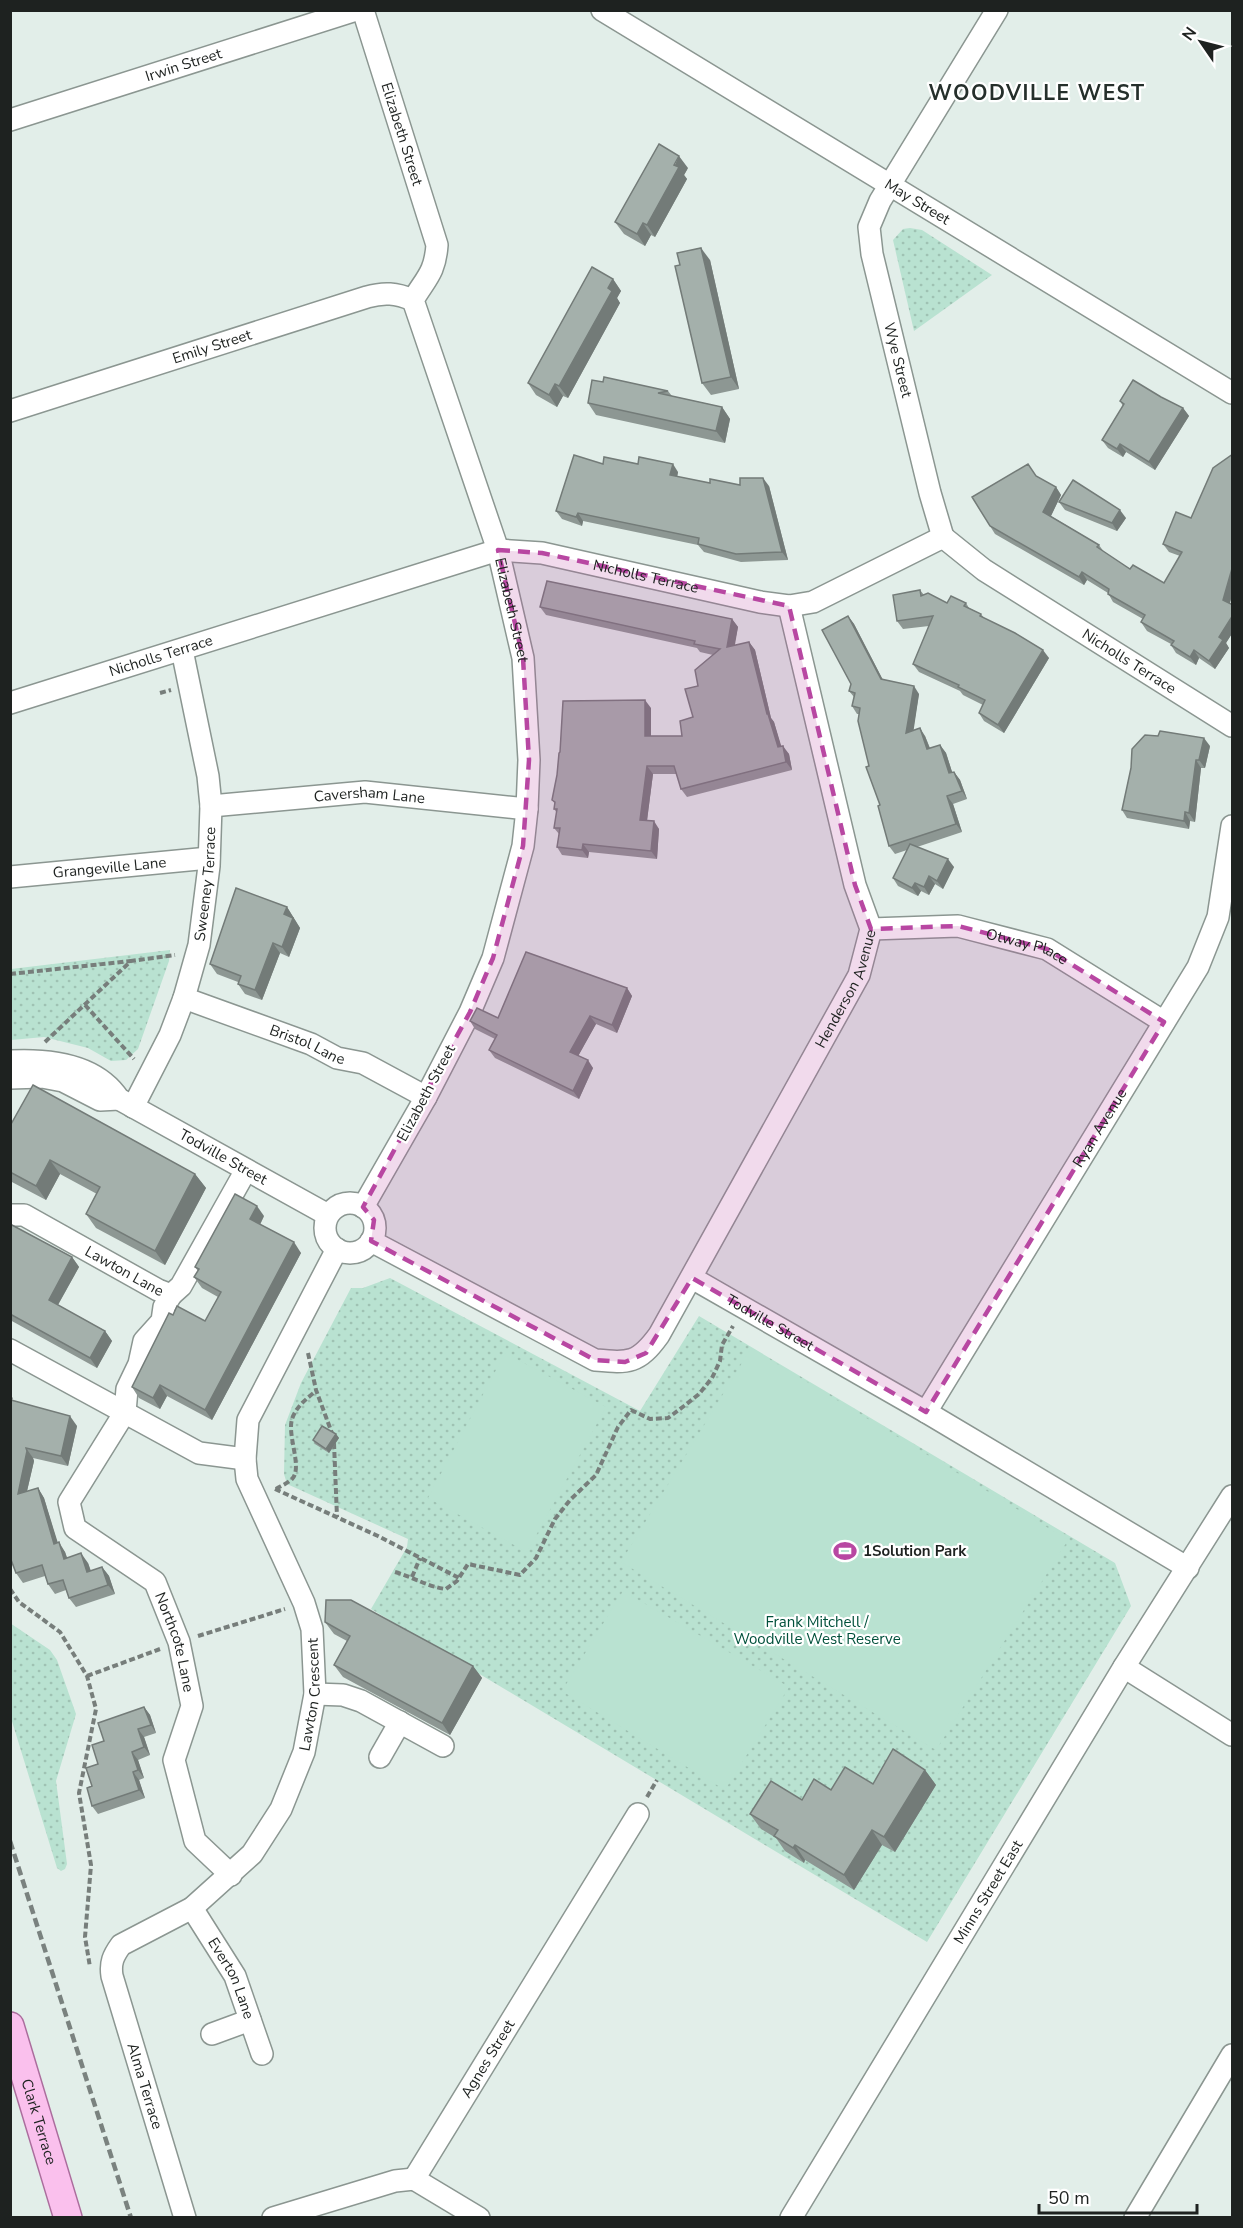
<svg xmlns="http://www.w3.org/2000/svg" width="1243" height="2228" font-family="'Nunito Sans',sans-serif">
	<defs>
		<pattern id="grass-dots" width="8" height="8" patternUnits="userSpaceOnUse" patternTransform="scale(1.5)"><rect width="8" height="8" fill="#b9e2d1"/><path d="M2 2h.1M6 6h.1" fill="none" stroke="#9fc2b3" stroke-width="1.8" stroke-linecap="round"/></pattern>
	</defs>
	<rect width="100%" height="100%" fill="#e2eee9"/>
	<g fill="url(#grass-dots)">
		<polygon points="910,228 922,230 992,275 914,331 893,240 903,229"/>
		<polygon points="170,950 169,961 138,1049 126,1060 111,1061 88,1048 44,1037 11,1040 11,969"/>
		<polygon points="390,1278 640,1411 699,1316 1115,1563 1131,1606 927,1942 371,1609 407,1547 408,1539 287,1484 284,1474 285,1425 301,1383 351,1288 363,1288"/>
		<polygon points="10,1623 50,1650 57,1660 76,1714 56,1781 67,1864 65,1869 61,1871 57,1868 11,1718"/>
	</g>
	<g fill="#b9e2d1">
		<polygon points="751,1348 1068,1540 936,1750 621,1562"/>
		<polygon points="505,1353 606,1407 527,1552 428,1498"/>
		<polygon points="623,1591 789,1687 725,1790 562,1691"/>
	</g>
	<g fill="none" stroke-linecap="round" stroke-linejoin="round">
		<g stroke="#8b9691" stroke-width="24">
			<g id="minor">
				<path id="s1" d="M363,10L437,245C435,273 426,278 413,300L498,550L523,658L529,760L527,809L523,846L493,958L470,1012L426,1097L363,1207"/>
				<path id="s2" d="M602,10L1232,393"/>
				<path id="s3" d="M10,120L356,10"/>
				<path id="s4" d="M10,411L367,297C384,292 396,293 413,300"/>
				<polyline points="943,537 930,493 872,254 869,227 880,201 997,10"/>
				<path id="s5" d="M10,703L498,550L542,553L760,602L789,606L813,602L943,537L984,570L1232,726"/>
				<path id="s6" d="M211,806L365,792L527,809"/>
				<path id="s7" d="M10,877L209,858"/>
				<path id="s8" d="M871,929L958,926L1047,949L1164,1022"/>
				<path id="s9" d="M184,998L311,1044L337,1058L363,1063L426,1097"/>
				<path id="s10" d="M10,1061C49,1059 96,1064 119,1099L328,1215"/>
				<polyline points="10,1078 42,1077 63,1081 100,1100 119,1099"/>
				<path id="s11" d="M133,1107L170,1035L184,998L199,945L209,866L211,806L208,776L182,650"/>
				<circle cx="350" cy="1228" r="25"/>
				<path id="s12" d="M10,1215H24L158,1290L171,1295L181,1286L246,1170"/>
				<path id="s13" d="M371,1241L595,1360C629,1363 638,1364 659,1335L859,975L871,929L855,885L789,606"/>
				<path id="s14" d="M692,1278L926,1412L1188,1568"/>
				<path id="s15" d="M171,1295L164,1307L162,1321L144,1341L139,1364L127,1389L125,1412L69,1502L75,1528L155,1582L179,1642L192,1706L174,1760L195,1841L231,1875"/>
				<polyline points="10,1350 199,1453 245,1459"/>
				<path id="s16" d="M926,1412L1198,967L1218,917L1232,826"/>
				<polyline points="1124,1667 1232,1735"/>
				<polyline points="315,1694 343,1695 361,1701 443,1746"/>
				<polyline points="380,1757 400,1722"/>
				<path id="s17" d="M192,1908L235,1976L262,2054"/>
				<polyline points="212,2034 250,2020"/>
				<path id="s18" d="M414,2179L638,1814"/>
				<polyline points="414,2179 479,2218"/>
				<path id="s19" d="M185,2218L112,1976C110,1963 113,1956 121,1945L192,1908L252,1854L281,1809L304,1752L315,1694L312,1629L304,1603L247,1479L245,1459L248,1420L337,1249"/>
				<polyline points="273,2218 395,2181 414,2179"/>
				<path id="s20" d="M791,2218L1124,1667L1232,1496"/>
				<polyline points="1135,2218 1232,2055"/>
			</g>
		</g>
		<g stroke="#ab6d9d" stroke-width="30">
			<g id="major">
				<path id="s21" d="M10,2026L68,2218"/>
			</g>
		</g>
		<g stroke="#777e7b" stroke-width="4" stroke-dasharray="6 3" stroke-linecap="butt">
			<polyline points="160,693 171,690"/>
			<polyline points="10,974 131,961"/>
			<polyline points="85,1005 134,1059"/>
			<polyline points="45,1042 131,961 175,955"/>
			<polyline points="308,1353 316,1390 333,1436"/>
			<polyline points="10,1400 11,1397"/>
			<polyline points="334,1443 337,1517"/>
			<polyline points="275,1489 378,1536 459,1578"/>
			<path d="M276,1489C281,1486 288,1483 292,1479C303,1468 287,1436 292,1419C296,1407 306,1399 316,1391"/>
			<path d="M395,1572C413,1577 428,1587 446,1589L457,1581L468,1564L520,1575L536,1558L555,1519L570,1500L596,1475L618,1427L631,1410L650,1419L668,1418L684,1406L699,1394L712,1378L720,1361L722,1345L733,1326"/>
			<polyline points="412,1577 420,1558"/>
			<polyline points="10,1589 19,1602 60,1632 87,1676 96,1709 79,1793 91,1865 85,1937 90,1967"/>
			<polyline points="198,1636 285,1609"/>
			<polyline points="87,1676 160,1649"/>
			<polyline points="647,1797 657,1780"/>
		</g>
		<use href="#minor" stroke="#fff" stroke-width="21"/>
		<use href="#major" stroke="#fac0ed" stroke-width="27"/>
		<polyline stroke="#7a827f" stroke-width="4.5" stroke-dasharray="9 4.5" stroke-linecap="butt" points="10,1841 131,2218"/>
	</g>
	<g fill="#8d9793">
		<polygon points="688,168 684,175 687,179 655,237 651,235 645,246 624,234 615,222"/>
		<polygon points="710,260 739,389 711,395 702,383"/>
		<polygon points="613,279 621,291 617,298 620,303 568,398 563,396 557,407 536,395 528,383"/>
		<polygon points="668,391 672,396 722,407 730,419 725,443 596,415 588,403"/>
		<polygon points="1161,397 1183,408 1189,416 1155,470 1126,452 1123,457 1108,448 1102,440 1123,406 1120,401"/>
		<polygon points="1233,454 1233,593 1230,603 1233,605 1233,632 1226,643 1229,648 1215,669 1199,658 1196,665 1176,653 1171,645 1171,644 1147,631 1141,622 1143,619 1113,602 1108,593 1087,580 1084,585 995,534 990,526 1036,476 1056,487 1061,495 1051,516 1099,545 1104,552 1130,569 1164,583 1180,556 1169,552 1163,544 1191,518"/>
		<polygon points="603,464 678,472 677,477 710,483 769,486 788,560 741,562 704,552 698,545 583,521 582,526 562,519 556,511"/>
		<polygon points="1059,502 1126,518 1117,531 1065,510"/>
		<polygon points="920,590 924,595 947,603 966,603 969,608 981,614 984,618 1049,658 1004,733 984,721 979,713 983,705 963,695 960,691 919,672 913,664 929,626 903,629 897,621"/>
		<polygon points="540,607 732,619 738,627 734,646 749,642 755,650 771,718 774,722 781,747 789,754 792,770 687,797 681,789 677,774 653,774 647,821 659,829 657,859 589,852 588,858 562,855 557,847 559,834 554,828 557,813 554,809 555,804 552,800 651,708 651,736 682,736 693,717 698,686 713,655 700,652 697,648 546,615"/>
		<polygon points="848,616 854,624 883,680 919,694 913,730 925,736 930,748 940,745 946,753 952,772 954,772 960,780 967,799 953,804 962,832 917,847 954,867 943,889 935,884 929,895 921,891 918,896 898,886 893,878 907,850 895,854 889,846 880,805 869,766 859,714 857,714 852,706 854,697 849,691 851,684"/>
		<polygon points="1210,746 1205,768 1201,768 1195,822 1190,821 1189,829 1127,818 1122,810"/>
		<polygon points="287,907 300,928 289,957 280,953 262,1000 245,994 238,984 238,982 217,974 210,964"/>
		<polygon points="627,988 632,996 617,1033 596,1024 578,1056 593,1068 579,1099 495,1058 489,1050 495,1039 475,1029 470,1021 498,1018"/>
		<polygon points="10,1126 195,1174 206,1188 165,1265 96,1228 86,1214 97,1194 60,1174 46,1200 10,1181"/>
		<polygon points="264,1216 260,1225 301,1253 212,1420 167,1396 160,1409 139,1398 132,1387 173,1315 205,1321 218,1297 202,1288 194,1277 198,1271 195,1267"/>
		<polygon points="10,1224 72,1257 79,1267 58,1305 105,1331 112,1341 97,1368 10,1320"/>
		<polygon points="11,1400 77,1426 68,1466 33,1458 34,1461 27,1491 38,1488 44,1498 57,1542 65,1552 67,1558 88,1563 91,1571 102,1567 109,1576 115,1594 76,1607 69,1598 66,1590 55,1594 48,1584 45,1576 23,1583 16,1573 14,1567 10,1562"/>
		<polygon points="336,1434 339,1438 329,1453 315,1444 313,1440"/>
		<polygon points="325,1622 473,1666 482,1678 450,1735 343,1677 334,1665 347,1641 334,1634"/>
		<polygon points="144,1707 150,1715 156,1733 144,1737 150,1755 138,1760 144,1778 139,1780 145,1798 98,1814 92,1806 92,1786 104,1741"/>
		<polygon points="925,1770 936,1785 895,1852 882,1845 854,1890 805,1860 804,1863 785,1851 776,1838 761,1829 750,1814 802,1800 831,1790 873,1784"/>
	</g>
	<g fill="#737b78">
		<polygon points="679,156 688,168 684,175 687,179 655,237 647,225"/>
		<polygon points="643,223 651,235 645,246 637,234"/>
		<polygon points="701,248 710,260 739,389 731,377"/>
		<polygon points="613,279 621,291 617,298 620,303 568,398 559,386"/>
		<polygon points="555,384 563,396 557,407 549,395"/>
		<polygon points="722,407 730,419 725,443 716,431"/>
		<polygon points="1183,408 1189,416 1155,470 1149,462"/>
		<polygon points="1120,444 1126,452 1123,457 1117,449"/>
		<polygon points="673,464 678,472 676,483 670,475"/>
		<polygon points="763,478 769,486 788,560 782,552"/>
		<polygon points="1056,487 1061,495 1049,520 1043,512"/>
		<polygon points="1120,510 1126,518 1117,531 1112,523"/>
		<polygon points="578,513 583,521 582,526 576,517"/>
		<polygon points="1233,565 1233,593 1228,608 1223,600"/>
		<polygon points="1082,572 1087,580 1084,585 1079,577"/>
		<polygon points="1233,615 1233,632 1226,643 1229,648 1215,669 1209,661 1219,637"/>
		<polygon points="848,616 854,624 887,688 881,679"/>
		<polygon points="732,619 738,627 733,656 727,647"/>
		<polygon points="749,642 755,650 771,718 774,722 784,755 778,747 767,714"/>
		<polygon points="1043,650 1049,658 1004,733 998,725"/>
		<polygon points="1194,650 1199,658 1196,665 1190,657"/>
		<polygon points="914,686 919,694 912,741 906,733"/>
		<polygon points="645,700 651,708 651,744 645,736"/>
		<polygon points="920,728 925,736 933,757 927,749"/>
		<polygon points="1204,738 1210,746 1205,768 1199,760"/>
		<polygon points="940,745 946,753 955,781 949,773"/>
		<polygon points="783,746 789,754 792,770 786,762"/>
		<polygon points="1196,760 1201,768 1195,822 1189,813"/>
		<polygon points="647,766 653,774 646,828 640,820"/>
		<polygon points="954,772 960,780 967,799 962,791"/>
		<polygon points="947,796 953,804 962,832 956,824"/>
		<polygon points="1185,812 1190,821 1189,829 1184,821"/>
		<polygon points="654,821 659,829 657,859 651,851"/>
		<polygon points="583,844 589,852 588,858 582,850"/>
		<polygon points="948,859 954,867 943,889 937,881"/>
		<polygon points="929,876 935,884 929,895 924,887"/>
		<polygon points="915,883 921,891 918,896 912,888"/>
		<polygon points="287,907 300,928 289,957 282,947 284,914"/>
		<polygon points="273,943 280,953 262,1000 255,990"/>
		<polygon points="627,988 632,996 617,1033 612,1025"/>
		<polygon points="590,1016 596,1024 576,1060 570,1052"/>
		<polygon points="588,1060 593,1068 579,1099 573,1091"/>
		<polygon points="50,1160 60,1174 46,1200 36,1186"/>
		<polygon points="195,1174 206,1188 165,1265 155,1251"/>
		<polygon points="257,1206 264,1216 257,1230 250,1219"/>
		<polygon points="294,1242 301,1253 212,1420 205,1410"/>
		<polygon points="72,1257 79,1267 55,1310 49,1300"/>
		<polygon points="105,1331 112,1341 97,1368 90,1358"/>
		<polygon points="160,1385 167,1396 160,1409 153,1398"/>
		<polygon points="70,1416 77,1426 68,1466 61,1456"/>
		<polygon points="336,1434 339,1438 329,1453 326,1449"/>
		<polygon points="26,1448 33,1458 34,1461 24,1504 18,1494"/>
		<polygon points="38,1488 44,1498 61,1553 54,1544"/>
		<polygon points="59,1542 65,1552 71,1569 64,1559"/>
		<polygon points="81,1553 88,1563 94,1581 87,1572"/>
		<polygon points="102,1567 109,1576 115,1594 108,1585"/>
		<polygon points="473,1666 482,1678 450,1735 442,1723"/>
		<polygon points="144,1707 150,1715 156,1733 151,1725"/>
		<polygon points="138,1729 144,1737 150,1755 144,1747"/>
		<polygon points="132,1752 138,1760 144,1778 138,1770"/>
		<polygon points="925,1770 936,1785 895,1852 884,1837"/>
		<polygon points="133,1772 139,1780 145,1798 139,1790"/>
		<polygon points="872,1830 882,1845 854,1890 844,1875"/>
		<polygon points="795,1845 805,1860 804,1863 793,1848"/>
	</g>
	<g fill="#a4b0ab" stroke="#737b78" stroke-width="1.5">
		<polygon points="659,144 679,156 674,165 679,167 647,225 643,223 637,234 615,222"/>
		<polygon points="701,248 731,377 702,383 675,266 680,265 677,253"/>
		<polygon points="592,267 613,279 608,288 612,291 559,386 555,384 549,395 528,383"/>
		<polygon points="604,377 668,391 658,393 722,407 716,431 588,403 592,380 603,382"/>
		<polygon points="1133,380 1161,397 1183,408 1149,462 1120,444 1117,449 1102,440 1124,404 1120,401"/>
		<polygon points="1233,454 1233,565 1223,600 1233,605 1233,615 1219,637 1223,640 1209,661 1194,650 1190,657 1171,645 1174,641 1141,622 1145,615 1108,594 1109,589 1082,572 1079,577 990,526 972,497 1028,464 1036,476 1056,487 1043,512 1099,545 1097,547 1130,569 1133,565 1164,583 1182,552 1163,544 1176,512 1191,518 1213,468"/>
		<polygon points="574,455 603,464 604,457 638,464 639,457 673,464 670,475 710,483 710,479 740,485 740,478 763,478 782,552 736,554 698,544 699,538 578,513 576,517 556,511"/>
		<polygon points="1073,480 1120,510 1112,523 1059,502"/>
		<polygon points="547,581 732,619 727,647 749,642 767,714 768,714 778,747 783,746 786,762 681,789 674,766 647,766 640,820 654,821 651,851 583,844 582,850 557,847 560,828 554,828 557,809 554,809 555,802 552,800 557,775 559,753 560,752 563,701 645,700 645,736 682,736 680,721 693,717 685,689 698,686 695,670 720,649 694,644 695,641 540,607"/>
		<polygon points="920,590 921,596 928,593 947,603 951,596 966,603 964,606 981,614 980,616 1015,633 1043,650 998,725 979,713 985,700 958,687 959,685 913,664 933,616 897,621 893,595"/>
		<polygon points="848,616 881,679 914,686 906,733 920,728 927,749 940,745 949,773 954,772 962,791 947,796 956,824 889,846 878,806 880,805 866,767 869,766 858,721 860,708 852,706 855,693 849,691 851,684 822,630"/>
		<polygon points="1160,731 1204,738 1199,760 1196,760 1189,813 1185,812 1184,821 1122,810 1131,768 1132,749 1145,735 1158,736"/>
		<polygon points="910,844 948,859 937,881 929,876 924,887 915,883 912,888 893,878"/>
		<polygon points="236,888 287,907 284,914 293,918 282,947 273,943 255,990 238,984 241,976 210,964"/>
		<polygon points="526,952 627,988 612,1025 590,1016 570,1052 588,1060 573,1091 489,1050 497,1035 470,1021 477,1008 498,1018"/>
		<polygon points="33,1085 195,1174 155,1251 86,1214 100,1187 50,1160 36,1186 10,1172 10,1126"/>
		<polygon points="235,1194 257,1206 250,1219 294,1242 205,1410 160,1385 153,1398 132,1387 169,1313 173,1315 177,1306 205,1321 221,1292 194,1277 199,1269 195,1267"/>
		<polygon points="10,1224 72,1257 49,1300 105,1331 90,1358 10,1314"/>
		<polygon points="11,1400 70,1416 61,1456 26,1448 27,1451 18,1494 38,1488 54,1544 59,1542 64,1559 81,1553 87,1572 102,1567 108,1585 69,1598 63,1580 48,1584 42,1565 16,1573 10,1557"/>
		<polygon points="322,1426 336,1434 326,1449 313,1440"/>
		<polygon points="326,1600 351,1600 473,1666 442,1723 334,1665 350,1636 325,1622"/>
		<polygon points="144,1707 151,1725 138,1729 144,1747 132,1752 138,1770 133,1772 139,1790 92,1806 87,1788 92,1786 86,1768 98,1764 92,1745 104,1741 98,1723"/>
		<polygon points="893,1749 925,1770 884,1837 872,1830 844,1875 795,1845 793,1848 774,1836 778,1830 750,1814 771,1781 802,1800 814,1779 831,1790 845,1767 873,1784"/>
	</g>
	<path fill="#b847a2" fill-opacity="0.2" stroke="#b847a2" stroke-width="4.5" stroke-dasharray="12 8" stroke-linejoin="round" d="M498,550L542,553L789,606L855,885L871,929L958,926L1047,949L1164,1022L926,1412L692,1278L646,1353L625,1362L595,1360L371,1241L374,1220L363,1207L470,1012L493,958L523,846L529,760L523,658Z"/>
	<defs>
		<g id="stadium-bare" transform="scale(1.8)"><path d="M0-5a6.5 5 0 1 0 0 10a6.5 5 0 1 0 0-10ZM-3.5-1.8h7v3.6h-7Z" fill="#b847a2" stroke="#fff" stroke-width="2.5" paint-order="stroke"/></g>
	</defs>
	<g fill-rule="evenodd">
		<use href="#stadium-bare" x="845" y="1551"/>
	</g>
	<g text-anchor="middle" stroke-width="4.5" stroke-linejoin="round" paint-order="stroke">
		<g font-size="15" fill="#1e2220" stroke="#fff">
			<text dy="5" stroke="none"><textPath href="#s3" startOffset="182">Irwin Street</textPath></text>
			<text dy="5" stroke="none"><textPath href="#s1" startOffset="130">Elizabeth Street</textPath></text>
			<text dy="5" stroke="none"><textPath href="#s2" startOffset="369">May Street</textPath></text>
			<text dy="5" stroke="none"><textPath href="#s4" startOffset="212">Emily Street</textPath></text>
			<text transform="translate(898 360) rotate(76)" y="5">Wye Street</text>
			<text dy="5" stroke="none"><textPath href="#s5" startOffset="662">Nicholls Terrace</textPath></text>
			<text dy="5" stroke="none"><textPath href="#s1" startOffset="633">Elizabeth Street</textPath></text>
			<text dy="5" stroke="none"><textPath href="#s5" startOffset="158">Nicholls Terrace</textPath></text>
			<text dy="5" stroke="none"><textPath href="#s5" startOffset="1202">Nicholls Terrace</textPath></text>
			<text dy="5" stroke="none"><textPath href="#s6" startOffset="159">Caversham Lane</textPath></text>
			<text dy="5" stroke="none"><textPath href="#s7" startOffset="100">Grangeville Lane</textPath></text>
			<text dy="5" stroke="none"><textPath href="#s11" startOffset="237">Sweeney Terrace</textPath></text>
			<text dy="5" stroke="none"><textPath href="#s8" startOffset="159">Otway Place</textPath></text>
			<text dy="5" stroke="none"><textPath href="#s13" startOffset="722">Henderson Avenue</textPath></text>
			<text dy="5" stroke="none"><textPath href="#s9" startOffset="132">Bristol Lane</textPath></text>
			<text transform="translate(426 1093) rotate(-62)" y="5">Elizabeth Street</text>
			<text dy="5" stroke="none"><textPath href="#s16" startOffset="333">Ryan Avenue</textPath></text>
			<text dy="5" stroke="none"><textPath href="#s10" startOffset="240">Todville Street</textPath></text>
			<text dy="5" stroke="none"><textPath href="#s12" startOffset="129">Lawton Lane</textPath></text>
			<text dy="5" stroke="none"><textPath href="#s14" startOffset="90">Todville Street</textPath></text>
			<text dy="5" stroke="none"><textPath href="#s15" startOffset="422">Northcote Lane</textPath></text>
			<text dy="5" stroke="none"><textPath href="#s19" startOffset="620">Lawton Crescent</textPath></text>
			<text dy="5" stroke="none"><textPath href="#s20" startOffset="381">Minns Street East</textPath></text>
			<text dy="5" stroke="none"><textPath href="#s17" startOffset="81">Everton Lane</textPath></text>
			<text dy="5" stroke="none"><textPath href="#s18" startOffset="141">Agnes Street</textPath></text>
			<text transform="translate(145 2086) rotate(73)" y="5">Alma Terrace</text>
			<text dy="5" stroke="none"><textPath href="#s21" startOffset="100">Clark Terrace</textPath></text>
		</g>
		<g font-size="15" font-weight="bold" fill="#1e2220" stroke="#fff" text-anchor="start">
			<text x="863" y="1556">1Solution Park</text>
		</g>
		<g font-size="15" fill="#00503b" stroke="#fff">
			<text x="817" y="1627">Frank Mitchell /<tspan x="817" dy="17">Woodville West Reserve</tspan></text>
		</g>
		<g font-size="21" font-weight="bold" letter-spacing="1.5" fill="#252f2b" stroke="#fff">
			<text x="1037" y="100">WOODVILLE WEST</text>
		</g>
	</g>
	<rect width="1243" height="2228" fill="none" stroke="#1e2220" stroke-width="24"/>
	<g transform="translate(1201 42) rotate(305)" stroke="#ffffff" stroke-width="4.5" paint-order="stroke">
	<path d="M0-4.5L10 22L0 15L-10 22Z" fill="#1e2220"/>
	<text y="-9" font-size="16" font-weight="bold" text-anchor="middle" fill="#1e2220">N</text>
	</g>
	<path d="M1039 2204v9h158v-9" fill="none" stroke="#1e2220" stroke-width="3"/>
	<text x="1048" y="2204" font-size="18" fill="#1e2220" stroke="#ffffff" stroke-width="4.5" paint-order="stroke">50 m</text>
</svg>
